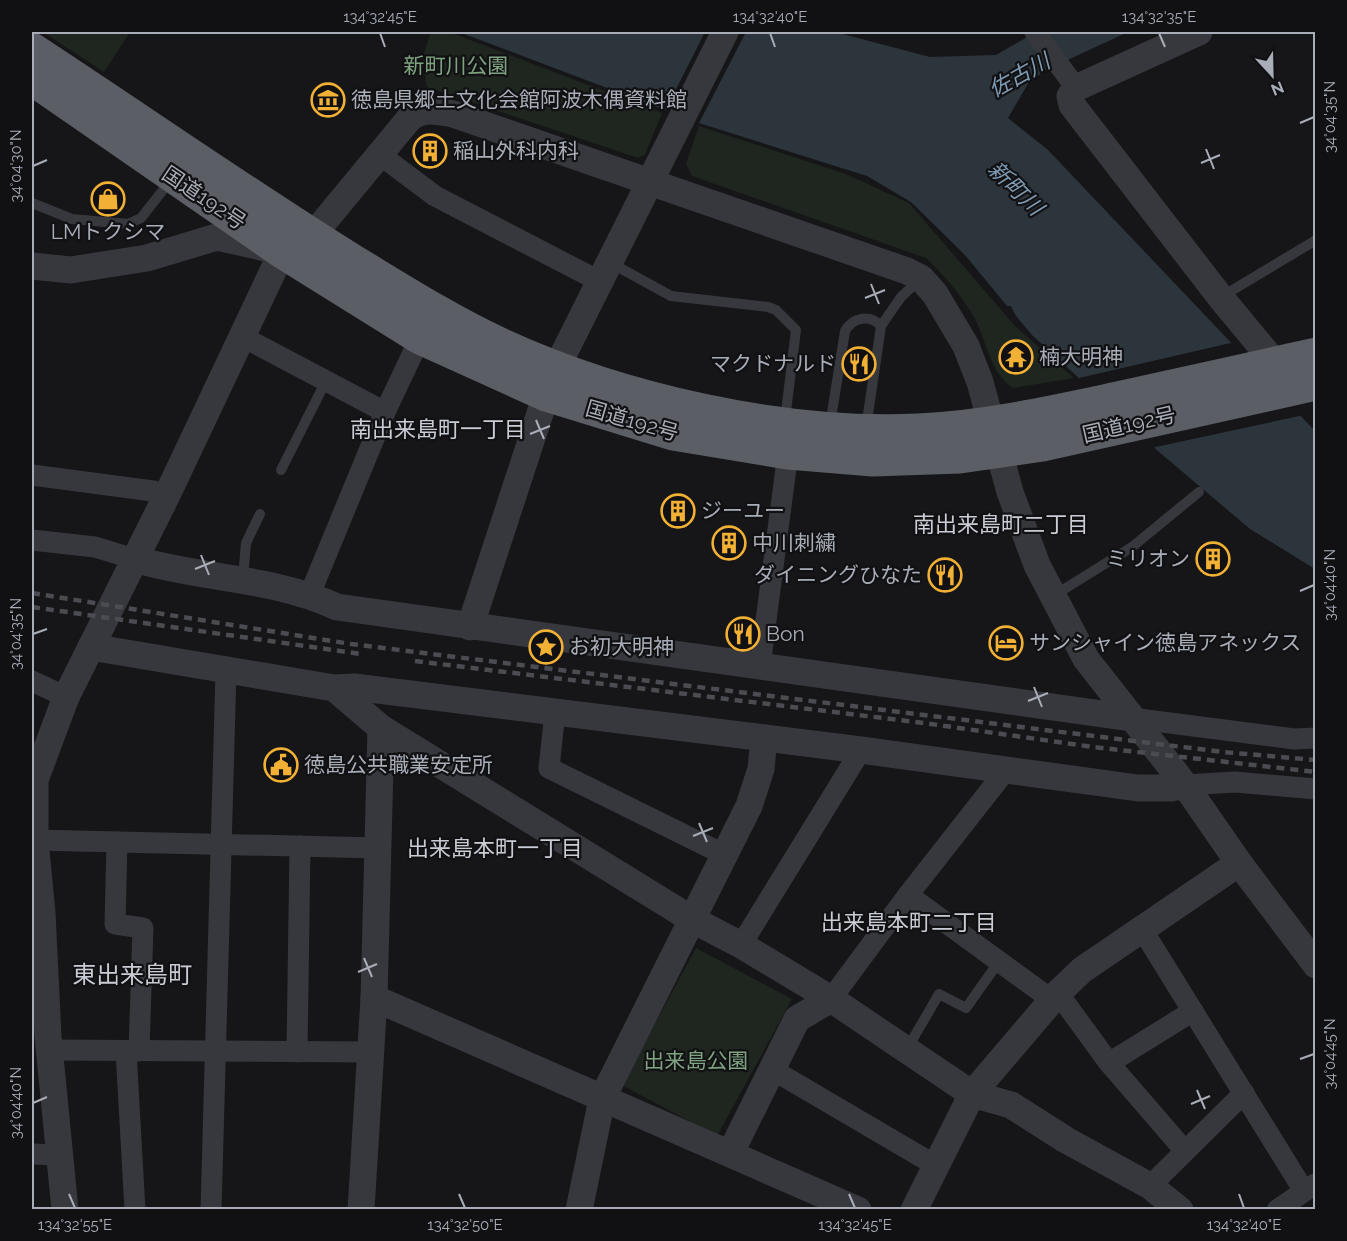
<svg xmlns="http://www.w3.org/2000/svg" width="1347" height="1241" font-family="Raleway,'Noto Sans JP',sans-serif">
	<rect width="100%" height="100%" fill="#161618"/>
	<g fill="#1e261f">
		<polygon points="43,32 130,32 104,72"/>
		<polygon points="431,32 449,32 662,113 645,155 638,158 427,87 422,59"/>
		<path d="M699,126L846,174L909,203L1015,326L1074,378L1013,388C990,374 986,338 973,315C959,293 945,276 926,258L692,176L686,164Z"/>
		<polygon points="696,948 792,999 717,1136 622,1085"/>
	</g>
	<polygon fill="#2c353c" points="459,32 835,32 930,57 996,55 1036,32 1128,32 1046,70 1029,82 1008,118 1048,150 1315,431 1315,569 1250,529 1158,451 1032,335 1016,316 1011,306 1007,306 965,255 911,202 867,176 702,124"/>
	<g fill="#161618">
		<polygon points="705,32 746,32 698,125 664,113"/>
		<polygon points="1235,342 1304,415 1151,448 1087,390 1079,378"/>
	</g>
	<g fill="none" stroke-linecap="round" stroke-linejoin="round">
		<g stroke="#37383d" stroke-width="10">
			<polyline points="32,203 72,219 128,224 141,218 171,180"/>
			<polyline points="609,262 671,296 768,307 776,310 796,330 785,420"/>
			<polyline points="1221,297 1316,240"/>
			<polyline points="881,326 901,297 921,278"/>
			<path d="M830,425L845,331C853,317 870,314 881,326L866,428"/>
			<polyline points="281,470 326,381"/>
			<polyline points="243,578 246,543 260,514"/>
			<polyline points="1053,596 1132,547 1199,492"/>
			<polyline points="907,1049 939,994 966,1008 998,963"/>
		</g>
		<g stroke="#37383d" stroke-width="21">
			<polyline points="1035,32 1076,88"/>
			<polyline points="379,154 435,196 599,281"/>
			<polyline points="243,337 385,412"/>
			<polyline points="32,475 168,493"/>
			<polyline points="32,540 95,547 134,559"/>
			<polyline points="310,594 385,412 420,338"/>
			<polyline points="760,666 788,453"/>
			<polyline points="32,681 66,697"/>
			<polyline points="555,712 549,768 725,855"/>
			<polyline points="1131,718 1294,739 1316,738"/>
			<polyline points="1185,785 1235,782 1316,789"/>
			<polyline points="35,840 378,848"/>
			<polyline points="117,842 115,924 143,928 139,1051"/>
			<polyline points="908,895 1052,1000"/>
			<polyline points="1142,929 1304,1191"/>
			<polyline points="741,945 861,750"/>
			<polyline points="1058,993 1109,1063 1185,1151"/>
			<polyline points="831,999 908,895 1006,770"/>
			<polyline points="50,1050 371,1052"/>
			<polyline points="126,1051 135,1210"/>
			<polyline points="297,1052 300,846"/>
			<polyline points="1109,1063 1193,1011"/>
			<polyline points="773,1070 935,1165"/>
			<polyline points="32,1154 61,1155"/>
			<polyline points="1150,1186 1244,1093"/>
			<polyline points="211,1210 226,670"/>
			<polyline points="1277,1210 1315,1184"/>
		</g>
		<g stroke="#37383d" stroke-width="27">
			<polyline points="1199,32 1076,88 1070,96 1072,105 1221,298 1275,363"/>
			<polyline points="32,266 71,270 147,258 217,237 275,250"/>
			<polyline points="557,367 725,32"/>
			<path d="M134,559C201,579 272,577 337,607L1131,718"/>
			<polyline points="470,627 546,395"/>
			<polyline points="91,647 334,688 381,728 693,920 741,945 831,999 972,1094 1011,1105 1066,1140 1150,1186 1180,1210"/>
			<polyline points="334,688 354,687 861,750 1138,788 1171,788 1185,785"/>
			<polyline points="374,998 858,1210"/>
			<polyline points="731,1152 797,1019 831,999"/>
			<path d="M65,1210L48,1036L42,913L35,840V780L66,697L168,493L282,252L313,235L409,119C422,107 437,111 453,114L907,271L921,278L935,294L966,346L980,382L1010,492L1037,565L1086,659L1185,785L1239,863L1316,965"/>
			<polyline points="361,1210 374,998 381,728"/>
			<polyline points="579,1210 602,1099 749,806 761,769 764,738"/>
			<polyline points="914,1210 972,1094 1058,993 1082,970 1239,863"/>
		</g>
		<g stroke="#5b5e65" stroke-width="33">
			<path d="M32,49C139,119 243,192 352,260C400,289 447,319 498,343C621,400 782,436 918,430C985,427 1052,412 1118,398C1184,383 1250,369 1316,354"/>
			<polyline points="32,79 282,252 420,338 546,395 673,434 788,453 873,460 960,457 1043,445 1316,384"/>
		</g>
		<g stroke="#4a4c52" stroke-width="4.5" stroke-dasharray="8 6" stroke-linecap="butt">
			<polyline points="32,593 351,644 1223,752 1316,760"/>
			<polyline points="32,607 361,654"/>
			<polyline points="415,661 924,723 1093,747 1316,772"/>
		</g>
	</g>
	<path fill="none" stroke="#a8adb8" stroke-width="2" d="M380,33L385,47M770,33L775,47M1159,33L1165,47M1300,123L1314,117M1206,149L1214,169M1201,163L1220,155M33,166L47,160M871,284L879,304M865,298L885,290M536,420L544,439M530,434L550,426M201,555L209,575M195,569L215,561M1300,591L1314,585M33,634L47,629M1034,687L1042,707M1028,701L1048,693M699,823L707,842M693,836L713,828M364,958L372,977M358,972L377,964M1300,1059L1314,1054M1197,1090L1205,1109M33,1103L47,1097M1191,1104L1210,1096M69,1194L75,1208M459,1194L465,1208M849,1194L855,1208M1239,1194L1244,1208"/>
	<defs>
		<g id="museum-ring" transform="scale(1.725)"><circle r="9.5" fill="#111113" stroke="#f2b134" stroke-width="1.5"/><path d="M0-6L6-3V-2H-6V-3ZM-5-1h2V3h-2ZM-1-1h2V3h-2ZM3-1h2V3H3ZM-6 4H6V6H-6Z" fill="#f2b134"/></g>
		<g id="building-ring" transform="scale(1.725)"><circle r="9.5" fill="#111113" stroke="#f2b134" stroke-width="1.5"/><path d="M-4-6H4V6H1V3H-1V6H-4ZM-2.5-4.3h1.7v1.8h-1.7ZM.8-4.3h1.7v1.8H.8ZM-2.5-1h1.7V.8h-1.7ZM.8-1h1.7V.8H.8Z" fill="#f2b134"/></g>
		<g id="shop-ring" transform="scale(1.725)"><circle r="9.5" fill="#111113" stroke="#f2b134" stroke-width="1.5"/><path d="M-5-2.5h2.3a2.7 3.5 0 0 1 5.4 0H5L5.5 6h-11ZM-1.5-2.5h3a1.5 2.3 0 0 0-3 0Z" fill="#f2b134"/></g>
		<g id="temple-ring" transform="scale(1.725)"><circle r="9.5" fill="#111113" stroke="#f2b134" stroke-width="1.5"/><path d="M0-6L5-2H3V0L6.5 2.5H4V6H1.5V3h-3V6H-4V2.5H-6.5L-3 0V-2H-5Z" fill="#f2b134"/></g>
		<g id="restaurant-ring" transform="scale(1.725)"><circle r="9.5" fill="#111113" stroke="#f2b134" stroke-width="1.5"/><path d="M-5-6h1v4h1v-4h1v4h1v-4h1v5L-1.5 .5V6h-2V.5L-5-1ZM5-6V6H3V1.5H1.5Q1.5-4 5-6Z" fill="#f2b134"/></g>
		<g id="hotel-ring" transform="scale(1.725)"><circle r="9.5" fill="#111113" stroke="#f2b134" stroke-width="1.5"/><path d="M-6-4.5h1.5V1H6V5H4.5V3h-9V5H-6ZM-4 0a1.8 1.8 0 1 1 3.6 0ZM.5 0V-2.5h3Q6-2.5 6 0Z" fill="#f2b134"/></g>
		<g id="sight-ring" transform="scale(1.725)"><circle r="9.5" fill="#111113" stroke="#f2b134" stroke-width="1.5"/><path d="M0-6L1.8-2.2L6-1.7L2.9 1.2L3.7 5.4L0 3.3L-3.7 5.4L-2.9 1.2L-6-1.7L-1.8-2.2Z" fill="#f2b134"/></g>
		<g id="civic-ring" transform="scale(1.725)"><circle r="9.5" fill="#111113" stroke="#f2b134" stroke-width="1.5"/><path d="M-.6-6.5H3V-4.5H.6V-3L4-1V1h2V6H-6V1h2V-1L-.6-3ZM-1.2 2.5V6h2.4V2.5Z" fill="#f2b134"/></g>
	</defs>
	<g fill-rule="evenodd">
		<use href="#museum-ring" x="328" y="100"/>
		<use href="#building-ring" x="430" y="151"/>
		<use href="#shop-ring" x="108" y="199"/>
		<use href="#temple-ring" x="1016" y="357"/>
		<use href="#restaurant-ring" x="859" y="364"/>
		<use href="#building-ring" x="678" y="511"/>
		<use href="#building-ring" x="729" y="543"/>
		<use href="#building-ring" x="1213" y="559"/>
		<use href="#restaurant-ring" x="945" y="575"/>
		<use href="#restaurant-ring" x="743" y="634"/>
		<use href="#hotel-ring" x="1006" y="643"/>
		<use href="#sight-ring" x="546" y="647"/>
		<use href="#civic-ring" x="281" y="765"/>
	</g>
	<g text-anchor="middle" stroke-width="4.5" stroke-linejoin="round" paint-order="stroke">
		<g font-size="21" fill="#7fa381" stroke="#111113">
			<text x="456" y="73">新町川公園</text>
			<text x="696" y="1068">出来島公園</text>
		</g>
		<g font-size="21" fill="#a8adb8" stroke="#111113" text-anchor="start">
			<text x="351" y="107">徳島県郷土文化会館阿波木偶資料館</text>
			<text x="453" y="158">稲山外科内科</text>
			<text x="108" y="239" text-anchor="middle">LMトクシマ</text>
			<text x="1039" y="364">楠大明神</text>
			<text x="836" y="371" text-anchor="end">マクドナルド</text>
			<text x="701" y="518">ジーユー</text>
			<text x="752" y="550">中川刺繍</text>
			<text x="1190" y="566" text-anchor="end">ミリオン</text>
			<text x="922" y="582" text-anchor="end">ダイニングひなた</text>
			<text x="766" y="641">Bon</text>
			<text x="1029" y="650">サンシャイン徳島アネックス</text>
			<text x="569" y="654">お初大明神</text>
			<text x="304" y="772">徳島公共職業安定所</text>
		</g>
		<g font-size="21" fill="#a8adb8" stroke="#111113">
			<text transform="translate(204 198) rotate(34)" y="7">国道192号</text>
			<text transform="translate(632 421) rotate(16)" y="7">国道192号</text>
			<text transform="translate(1129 425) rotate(-13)" y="7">国道192号</text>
		</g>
		<g font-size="22" font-style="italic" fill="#7f9bb3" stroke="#111113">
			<text transform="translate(1019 75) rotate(-29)" y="8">佐古川</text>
			<text transform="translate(1016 188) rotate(44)" y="8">新町川</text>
		</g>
		<g font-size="22" fill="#c9ccd4" stroke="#111113">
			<text x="438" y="437">南出来島町一丁目</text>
			<text x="1001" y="532">南出来島町二丁目</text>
			<text x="495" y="856">出来島本町一丁目</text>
			<text x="909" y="930">出来島本町二丁目</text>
		</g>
		<g font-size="24" fill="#c9ccd4" stroke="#111113">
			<text x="132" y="983">東出来島町</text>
		</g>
	</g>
	<rect width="1347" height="1241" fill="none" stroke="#111113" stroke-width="66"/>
	<g transform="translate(1272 75) rotate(158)" stroke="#111113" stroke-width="4.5" paint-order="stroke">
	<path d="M0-4.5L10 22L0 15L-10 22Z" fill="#a8adb8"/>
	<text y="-9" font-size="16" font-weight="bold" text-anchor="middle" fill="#a8adb8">N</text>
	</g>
	<rect x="33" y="33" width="1281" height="1175" fill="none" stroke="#a8adb8" stroke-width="2"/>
	<g font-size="15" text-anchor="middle" fill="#a8adb8">
		<text x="380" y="22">134°32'45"E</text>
		<text x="770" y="22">134°32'40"E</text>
		<text x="1159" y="22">134°32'35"E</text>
		<text transform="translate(1330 117) rotate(-90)" y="5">34°04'35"N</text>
		<text transform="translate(16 166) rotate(-90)" y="5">34°04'30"N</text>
		<text transform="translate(1330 585) rotate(-90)" y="5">34°04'40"N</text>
		<text transform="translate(16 634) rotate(-90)" y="5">34°04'35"N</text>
		<text transform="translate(1330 1054) rotate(-90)" y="5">34°04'45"N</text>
		<text transform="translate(16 1103) rotate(-90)" y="5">34°04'40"N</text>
		<text x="75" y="1230">134°32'55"E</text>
		<text x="465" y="1230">134°32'50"E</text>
		<text x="855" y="1230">134°32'45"E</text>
		<text x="1244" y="1230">134°32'40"E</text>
	</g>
</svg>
